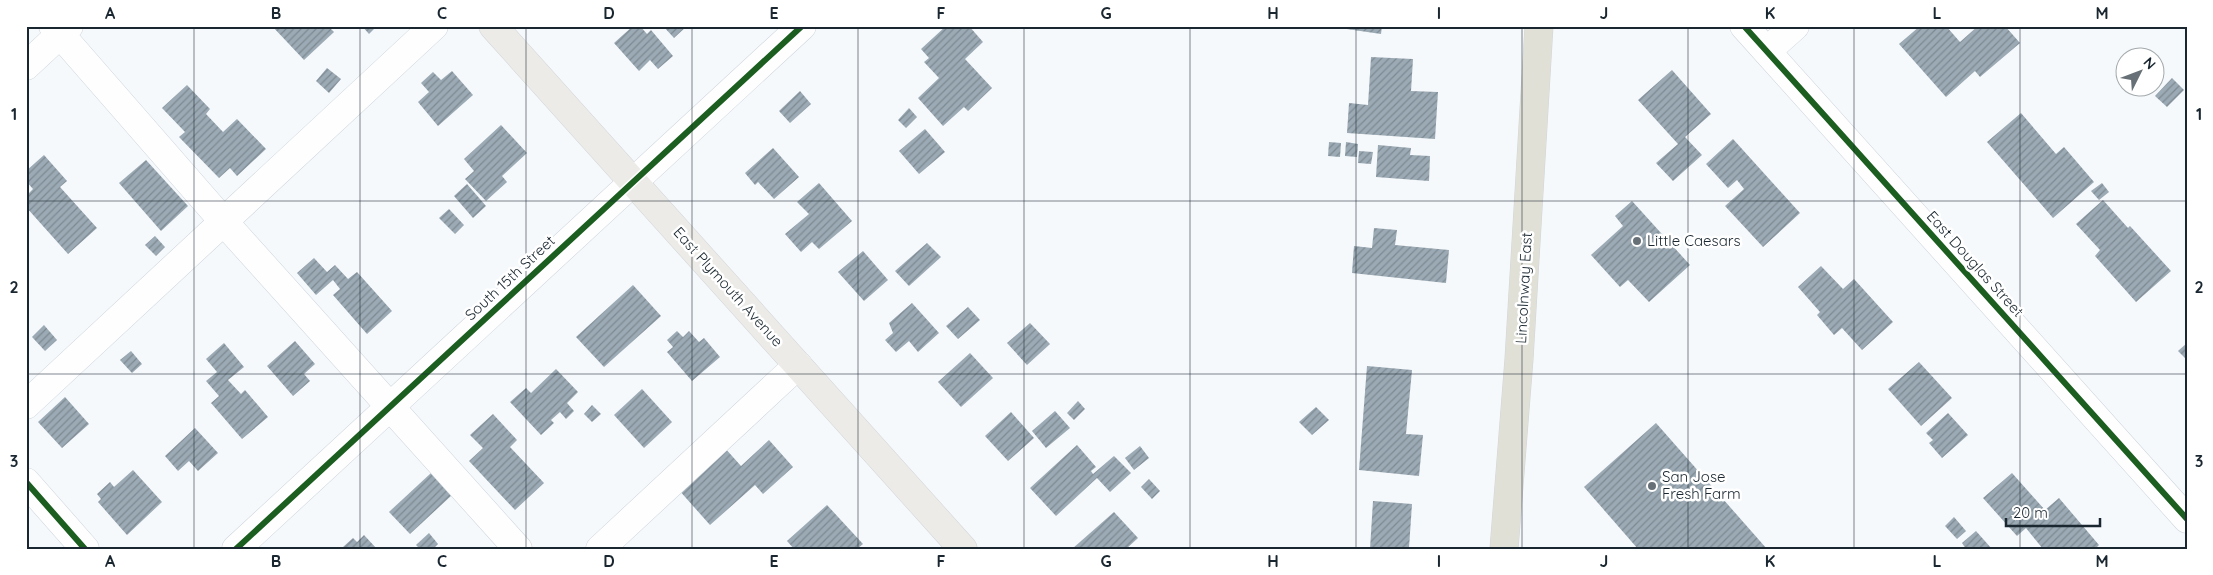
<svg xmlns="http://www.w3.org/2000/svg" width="2213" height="575" font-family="Quicksand,sans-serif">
	<defs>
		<pattern id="building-hatch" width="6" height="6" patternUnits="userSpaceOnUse" patternTransform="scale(1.25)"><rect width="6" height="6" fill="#9baab4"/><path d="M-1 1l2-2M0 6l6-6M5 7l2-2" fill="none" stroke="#7e8a93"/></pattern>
	</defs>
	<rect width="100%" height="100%" fill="#f6f9fc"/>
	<g fill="url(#building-hatch)">
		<polygon points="272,26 328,26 334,32 304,60"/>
		<polygon points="362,26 377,26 369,34"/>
		<polygon points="633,26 640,26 647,34 651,30 673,56 658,69 650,60 639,71 614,43"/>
		<polygon points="663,26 687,26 674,38"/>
		<polygon points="946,26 969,26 983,42 965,59 992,88 968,111 964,107 943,126 918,98 939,78 924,62 929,58 921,49"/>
		<polygon points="1326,26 1382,26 1381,34"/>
		<polygon points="1920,26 1946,26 1960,42 1978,26 2005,26 2020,43 1980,77 1975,71 1946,97 1899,44"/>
		<polygon points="1371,57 1413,59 1411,91 1438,92 1435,139 1347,133 1349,103 1368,105"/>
		<polygon points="327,68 341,79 329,93 316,81"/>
		<polygon points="1672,70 1711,114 1685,137 1702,155 1673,181 1656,163 1678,144 1638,100"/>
		<polygon points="452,71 473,95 438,126 418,102 429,92 421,83 433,72 441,80"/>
		<polygon points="2172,78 2184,90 2167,107 2155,96"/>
		<polygon points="187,85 210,109 206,114 223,132 237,119 266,149 237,176 230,168 219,178 179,137 185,132 162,108"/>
		<polygon points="800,91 811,104 790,123 779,111"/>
		<polygon points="909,108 917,117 906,128 898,120"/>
		<polygon points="2021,113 2056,154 2064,147 2094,182 2053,218 1987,142"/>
		<polygon points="501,125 527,153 502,176 507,182 486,201 465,179 474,171 464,159"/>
		<polygon points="925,129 945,152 919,174 899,151"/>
		<polygon points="1733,139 1800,213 1763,247 1725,206 1744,189 1737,180 1728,188 1706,164"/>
		<polygon points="1329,142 1341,143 1340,157 1328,156"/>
		<polygon points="1346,142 1358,144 1357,157 1345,156"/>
		<polygon points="1378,145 1411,148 1410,155 1430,156 1429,181 1376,177"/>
		<polygon points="773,148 799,177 774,199 758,182 755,185 745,173"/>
		<polygon points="1359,151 1373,152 1371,164 1358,163"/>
		<polygon points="44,155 67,181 60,187 97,228 68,254 26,207 26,196 33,189 26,181 26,171"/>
		<polygon points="146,160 188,206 161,231 119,183"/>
		<polygon points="819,183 852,221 819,249 812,242 801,252 785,234 809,214 797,202"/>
		<polygon points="2102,183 2109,192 2099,200 2091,191"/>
		<polygon points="467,184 486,206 473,218 454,196"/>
		<polygon points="2103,200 2128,228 2130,226 2171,271 2136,302 2095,256 2100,250 2076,224"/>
		<polygon points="1632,201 1690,265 1649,302 1628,280 1620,287 1591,255 1623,226 1615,216"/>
		<polygon points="449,209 464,225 455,234 439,218"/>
		<polygon points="1374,228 1397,230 1395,245 1449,250 1446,283 1352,273 1354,246 1372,248"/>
		<polygon points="155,236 165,247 156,256 145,245"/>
		<polygon points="927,243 941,257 909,286 895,271"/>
		<polygon points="863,251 888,280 864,301 838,272"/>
		<polygon points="314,258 327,272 335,265 348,279 357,272 392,311 367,334 333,295 340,289 333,280 316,295 297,273"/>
		<polygon points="1821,266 1843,289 1854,279 1893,322 1862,350 1842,328 1834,335 1817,315 1820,312 1798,287"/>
		<polygon points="633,285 661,316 604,367 576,337"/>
		<polygon points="912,303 939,333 918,352 909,341 896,352 885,340 893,333 889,323"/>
		<polygon points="968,307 980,320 958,339 946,326"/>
		<polygon points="1030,323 1050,344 1027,365 1007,343"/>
		<polygon points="44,325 57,340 45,351 32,337"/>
		<polygon points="677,331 683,337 689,331 699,342 704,338 720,357 692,381 667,352 673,347 667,340"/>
		<polygon points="295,341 315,364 304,374 310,381 293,396 267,366"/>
		<polygon points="224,343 244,367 228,380 241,394 245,390 268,417 242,439 211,403 219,396 206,381 217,372 206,359"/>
		<polygon points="2187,343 2187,360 2178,351"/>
		<polygon points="131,351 142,364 132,373 120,360"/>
		<polygon points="970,353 993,378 961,407 938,382"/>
		<polygon points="1919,362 1952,398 1921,426 1888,389"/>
		<polygon points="1367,366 1412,370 1406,434 1423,435 1419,476 1359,470"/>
		<polygon points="556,369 578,392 567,403 574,411 566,419 560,412 551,420 554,423 541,435 510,402 526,388 531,393"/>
		<polygon points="642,389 672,422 644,448 614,415"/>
		<polygon points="65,397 89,424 62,448 38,422"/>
		<polygon points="1078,401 1085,409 1074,420 1067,413"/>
		<polygon points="592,405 601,414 592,422 584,414"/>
		<polygon points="1316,407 1329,420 1312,435 1299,422"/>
		<polygon points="1055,411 1070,428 1046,448 1032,431"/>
		<polygon points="1011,412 1034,438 1008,461 985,436"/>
		<polygon points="1948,413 1968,435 1942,458 1929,443 1933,440 1926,433"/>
		<polygon points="493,414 517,440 510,447 544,483 515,510 469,461 483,448 470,435"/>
		<polygon points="1656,423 1767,549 1638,549 1584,487"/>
		<polygon points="195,428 218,453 198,471 189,461 178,471 165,456"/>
		<polygon points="769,440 793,467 763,494 755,485 710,525 678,489 724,447 741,466"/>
		<polygon points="1077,445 1096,467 1091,471 1093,474 1114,456 1131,473 1110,492 1097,478 1056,516 1030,488"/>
		<polygon points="1140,446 1149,458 1134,470 1125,458"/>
		<polygon points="133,470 162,502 127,535 98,502 101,499 97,494 110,482 114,487"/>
		<polygon points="431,473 452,495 410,534 389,512"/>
		<polygon points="2012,473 2045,510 2059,498 2099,545 2095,549 2043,549 2026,528 2017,536 1983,498"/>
		<polygon points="1149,479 1160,491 1152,499 1141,487"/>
		<polygon points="1373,501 1412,504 1409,548 1370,549"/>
		<polygon points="827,505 863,544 857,549 794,549 787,541"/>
		<polygon points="1114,512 1138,538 1126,549 1072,549"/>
		<polygon points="1954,517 1966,531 1957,539 1945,526"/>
		<polygon points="1976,531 1992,549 1966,549 1962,543"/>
		<polygon points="429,533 438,544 433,549 420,549 416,545"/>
		<polygon points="364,535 377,549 343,547 353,538 357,542"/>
	</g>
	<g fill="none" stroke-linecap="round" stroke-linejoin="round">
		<g stroke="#cdd5dc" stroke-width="29">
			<g id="minor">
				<polyline points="53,26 224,222 518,549"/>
				<polyline points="1744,26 2187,519"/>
				<polyline points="1767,51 1795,26"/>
				<polyline points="26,66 69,26"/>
				<polyline points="26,405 434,26"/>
				<polyline points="26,482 85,549"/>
				<polyline points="236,549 802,26"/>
				<polyline points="600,549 798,365"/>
			</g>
		</g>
		<g stroke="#d2d6d9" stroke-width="29">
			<polyline id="major" points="493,26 963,549"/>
		</g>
		<g stroke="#d2d6d9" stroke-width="29">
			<polyline id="highway" points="1504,549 1519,359 1539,26"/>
		</g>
		<use href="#minor" stroke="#fefeff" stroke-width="28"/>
		<use href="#major" stroke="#ecebe7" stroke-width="28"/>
		<use href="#highway" stroke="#e0e0d7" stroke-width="28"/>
		<g stroke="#fff" stroke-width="9">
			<g id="cycleway">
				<polyline points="1744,26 2187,519"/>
				<polyline points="26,482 85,549"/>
				<polyline points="236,549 802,26"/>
			</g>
		</g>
		<use href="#cycleway" stroke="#1b5e20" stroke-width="6"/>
	</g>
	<path fill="none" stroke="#1a2730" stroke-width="1" stroke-opacity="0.55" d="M194,26V549M360,26V549M526,26V549M692,26V549M858,26V549M1024,26V549M1190,26V549M1356,26V549M1522,26V549M1688,26V549M1854,26V549M2020,26V549M26,201H2187M26,374H2187"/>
	<g fill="#677077" stroke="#fff" stroke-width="2">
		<circle cx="1637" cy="241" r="5"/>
		<circle cx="1652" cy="486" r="5"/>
	</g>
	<g text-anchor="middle" stroke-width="5" stroke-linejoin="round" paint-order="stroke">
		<g font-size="15" fill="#1a2730" stroke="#fff" text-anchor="start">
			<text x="1647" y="246">Little Caesars</text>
			<text x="1662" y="482">San Jose<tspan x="1662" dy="17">Fresh Farm</tspan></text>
		</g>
		<g font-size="15" fill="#1a2730" stroke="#fff">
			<text transform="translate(1975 264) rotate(48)" y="5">East Douglas Street</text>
			<text transform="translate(510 278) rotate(-43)" y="5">South 15th Street</text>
			<text transform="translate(728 287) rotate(48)" y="5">East Plymouth Avenue</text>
			<text transform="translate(1524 288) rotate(-87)" y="5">Lincolnway East</text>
		</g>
	</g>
	<rect width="2213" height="575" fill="none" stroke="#ffffff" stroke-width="55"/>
	<g transform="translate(2140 72) rotate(48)"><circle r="24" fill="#ffffff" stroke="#a3a9ac"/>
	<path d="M0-4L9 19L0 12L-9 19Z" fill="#677077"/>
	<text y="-8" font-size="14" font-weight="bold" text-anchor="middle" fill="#1a2730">N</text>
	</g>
	<path d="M2006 518v8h94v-8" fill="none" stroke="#1a2730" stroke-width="2.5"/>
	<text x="2013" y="518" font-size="15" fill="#1a2730" stroke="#ffffff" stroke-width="4" paint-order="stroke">20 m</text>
	<rect x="28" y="28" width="2158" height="520" fill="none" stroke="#1a2730" stroke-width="2"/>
	<g font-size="16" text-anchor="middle" font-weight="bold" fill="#1a2730">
		<text x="110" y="19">A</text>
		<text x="276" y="19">B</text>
		<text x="442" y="19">C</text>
		<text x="609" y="19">D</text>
		<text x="774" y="19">E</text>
		<text x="941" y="19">F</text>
		<text x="1106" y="19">G</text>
		<text x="1273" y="19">H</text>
		<text x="1439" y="19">I</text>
		<text x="1604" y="19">J</text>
		<text x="1770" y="19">K</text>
		<text x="1937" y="19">L</text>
		<text x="2102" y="19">M</text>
		<text x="14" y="120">1</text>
		<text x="2199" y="120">1</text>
		<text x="14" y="293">2</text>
		<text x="2199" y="293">2</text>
		<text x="14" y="467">3</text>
		<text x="2199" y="467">3</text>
		<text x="110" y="567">A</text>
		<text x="276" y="567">B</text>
		<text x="442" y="567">C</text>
		<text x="609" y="567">D</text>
		<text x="774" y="567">E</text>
		<text x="941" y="567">F</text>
		<text x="1106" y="567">G</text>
		<text x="1273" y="567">H</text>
		<text x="1439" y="567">I</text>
		<text x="1604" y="567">J</text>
		<text x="1770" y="567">K</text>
		<text x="1937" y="567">L</text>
		<text x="2102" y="567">M</text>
	</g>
</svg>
